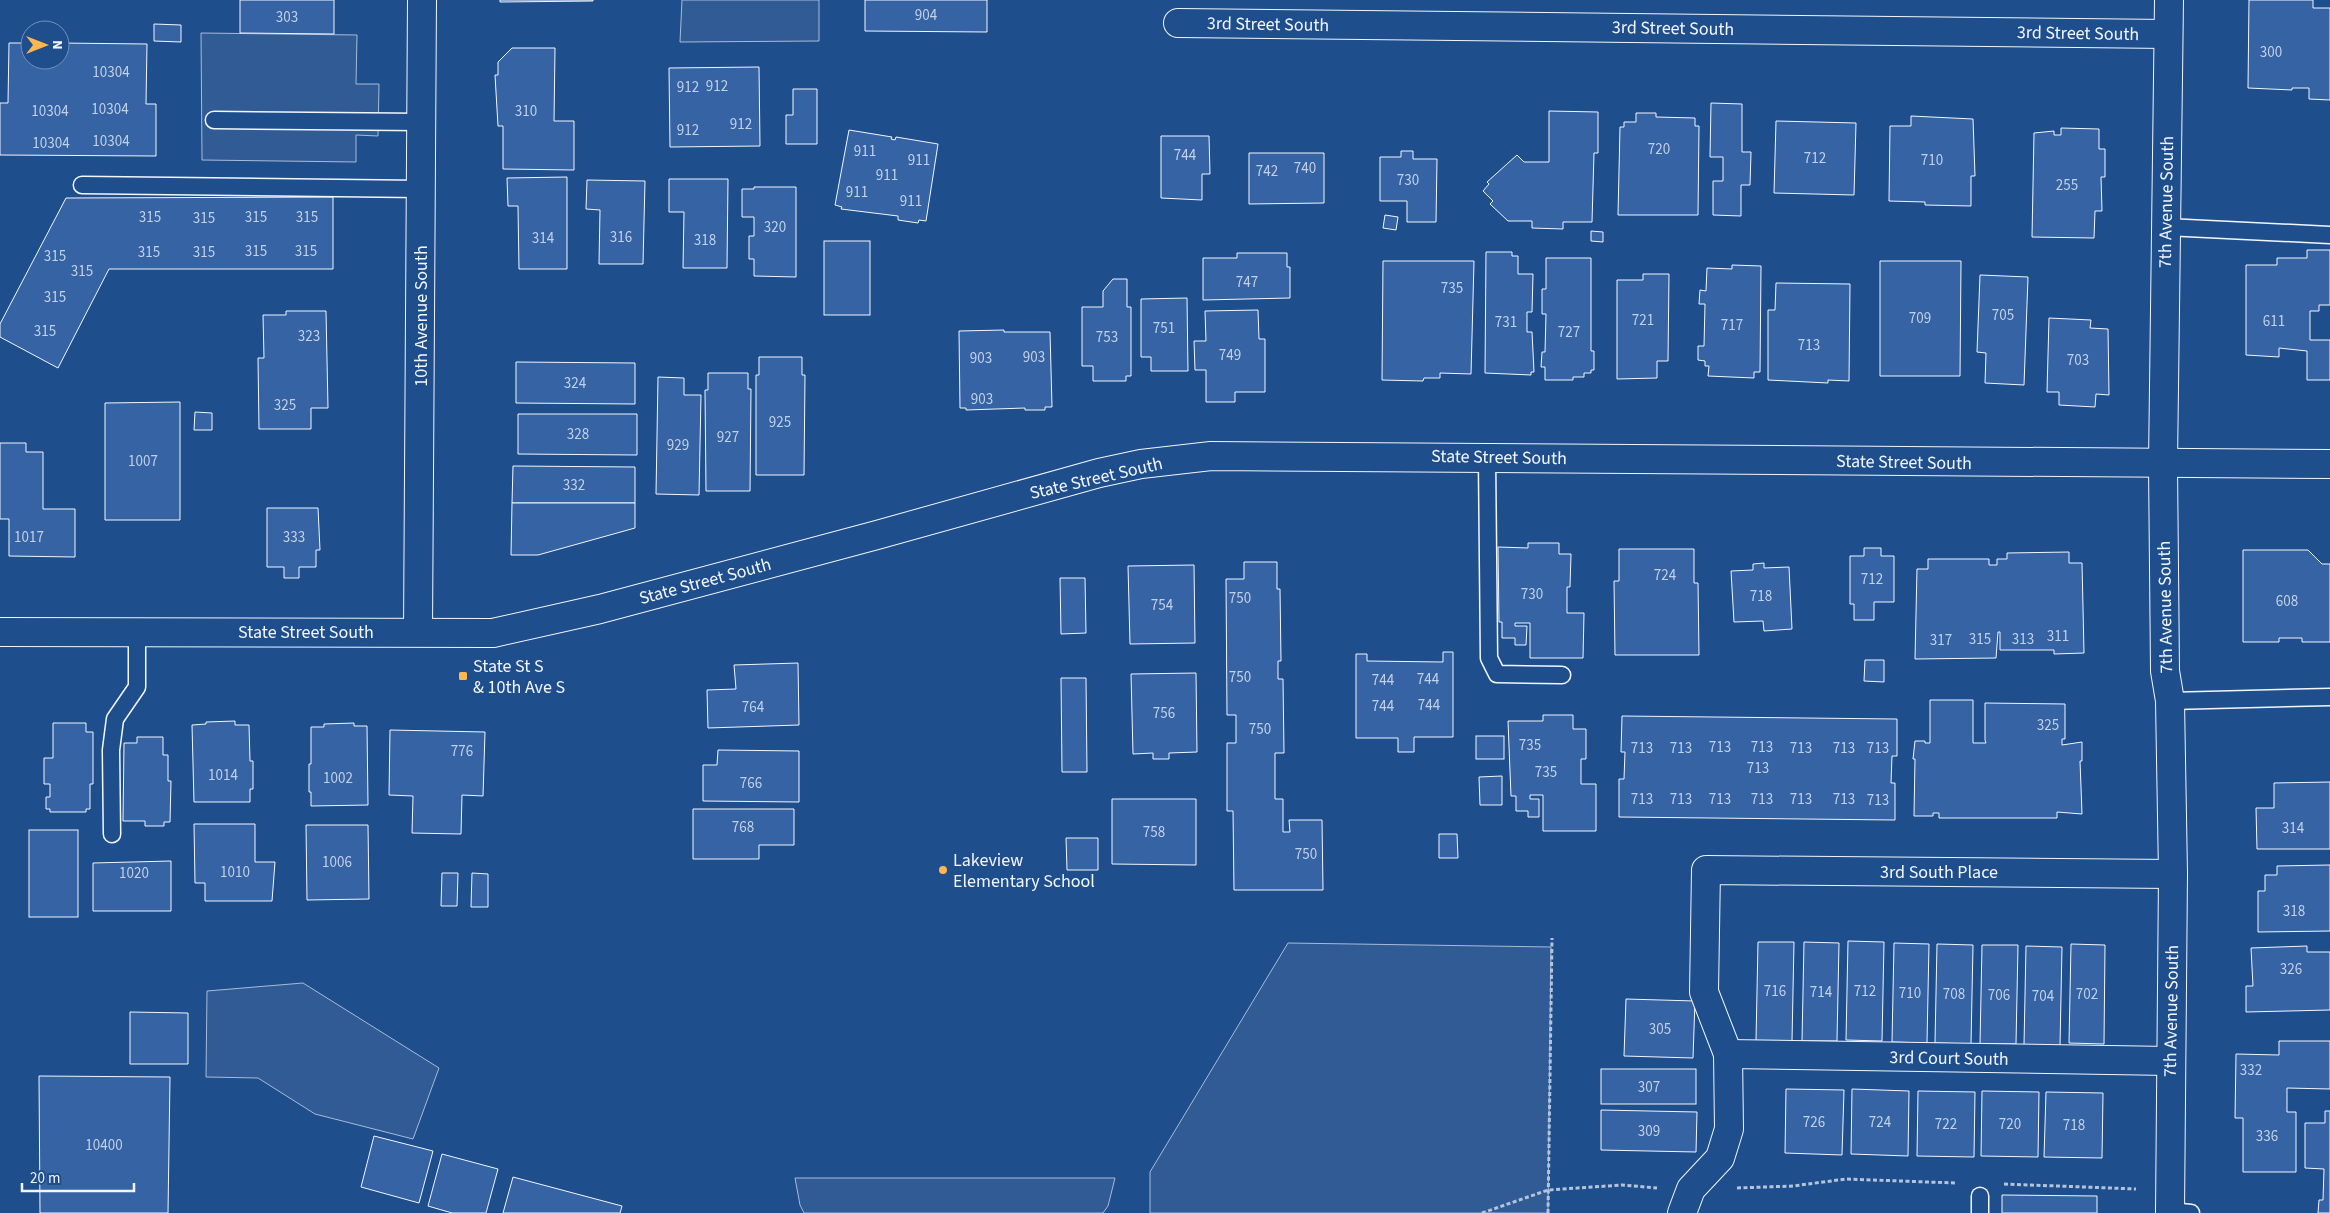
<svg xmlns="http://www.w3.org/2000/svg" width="2330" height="1213" font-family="'Source Sans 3',sans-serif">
	<rect width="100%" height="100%" fill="#1f4e8c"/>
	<g fill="#305b95" stroke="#a8bbd7">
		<polygon points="682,0 819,0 819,41 680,42"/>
		<polygon points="201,33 357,35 356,84 379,84 378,136 356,135 356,162 202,160"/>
		<polygon points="1288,943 1551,947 1548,1213 1150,1213 1150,1172"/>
		<polygon points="303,983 439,1068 413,1139 315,1114 258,1078 206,1077 207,991"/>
		<polygon points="795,1178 1115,1178 1108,1206 1103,1213 804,1213 800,1205"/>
	</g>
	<g fill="#3563a3" stroke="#f2f6ff">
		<polygon points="240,0 334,0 334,34 240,33"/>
		<polygon points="500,0 593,0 593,1 500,2"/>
		<polygon points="865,0 987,0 987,32 865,31"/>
		<polygon points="2249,0 2313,0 2313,8 2330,8 2330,100 2309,99 2309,88 2292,88 2292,90 2248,88"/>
		<polygon points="154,24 181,25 181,42 154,41"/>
		<polygon points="9,43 30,43 30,60 60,60 60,43 147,44 146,104 156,104 156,156 0,155 0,103 8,103"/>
		<polygon points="512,48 555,48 554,121 574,121 574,170 503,169 503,126 498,126 495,75 498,75 498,62"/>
		<polygon points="759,67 760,146 670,147 669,68"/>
		<polygon points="793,89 817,89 817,144 786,144 786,115 793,115"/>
		<polygon points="1711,103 1742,104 1742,152 1751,152 1750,185 1741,185 1741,216 1713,215 1713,181 1723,181 1723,157 1710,157"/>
		<polygon points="1549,111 1598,112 1598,153 1594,153 1592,222 1563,222 1563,229 1532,228 1532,221 1508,221 1490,204 1493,201 1483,191 1489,184 1487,182 1517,155 1524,162 1549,162"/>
		<polygon points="1636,113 1656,113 1656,117 1695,118 1695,126 1699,126 1698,215 1618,215 1620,127 1624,127 1624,122 1636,122"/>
		<polygon points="1911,116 1973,119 1975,176 1971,176 1971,206 1925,205 1925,202 1889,201 1890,126 1911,126"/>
		<polygon points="1776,121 1856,123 1854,195 1774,193"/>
		<polygon points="2061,128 2099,129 2099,149 2105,149 2105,177 2101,177 2102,211 2095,211 2094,238 2032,237 2034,133 2054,131 2054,135 2061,135"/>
		<polygon points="849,130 892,137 891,139 895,140 896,137 938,144 926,221 919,220 918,223 898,220 898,216 841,209 842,207 835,205"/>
		<polygon points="1161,136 1209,136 1210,174 1202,174 1202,200 1161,198"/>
		<polygon points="1401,151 1413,151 1413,159 1437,159 1436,222 1407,222 1407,201 1380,201 1380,157 1401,157"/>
		<polygon points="1249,153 1324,153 1324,203 1249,204"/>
		<polygon points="567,177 567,269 519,269 518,206 508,206 507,178"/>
		<polygon points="669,179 728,179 727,268 683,268 684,212 669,212"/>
		<polygon points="587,180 645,181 643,264 599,264 600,210 586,209"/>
		<polygon points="754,187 796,187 796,277 754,276 754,259 749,259 749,236 754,236 754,217 742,217 742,189 754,189"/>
		<polygon points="333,197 333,269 109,269 58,368 0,337 0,324 66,198"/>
		<polygon points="1385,215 1398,217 1396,230 1383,228"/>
		<polygon points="1591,231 1603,232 1603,242 1591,241"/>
		<rect x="824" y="241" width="46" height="74"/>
		<polygon points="2307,250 2330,250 2330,305 2319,305 2319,311 2310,311 2310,340 2330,340 2330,380 2307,380 2307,351 2279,348 2279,357 2246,355 2246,265 2277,265 2277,258 2307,258"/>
		<polygon points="1486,252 1512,252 1512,256 1518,256 1518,274 1533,274 1532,312 1527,312 1527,332 1532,332 1534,372 1531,372 1531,375 1485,373"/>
		<polygon points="1237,253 1287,253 1287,267 1290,267 1290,298 1203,300 1203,258 1237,258"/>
		<polygon points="1546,258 1591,258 1591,351 1594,351 1594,370 1591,370 1591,373 1584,373 1584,377 1573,377 1573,380 1545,380 1545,367 1541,367 1542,352 1545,352 1546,314 1542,314 1542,289 1546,289"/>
		<polygon points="1383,261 1474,261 1471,374 1440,373 1440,378 1424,378 1423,381 1382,380"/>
		<polygon points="1880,261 1961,261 1960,376 1880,376"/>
		<polygon points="1732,265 1761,266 1760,372 1754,372 1754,378 1708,376 1709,366 1705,366 1705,361 1698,360 1698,346 1704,346 1705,304 1699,304 1700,290 1706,291 1707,268 1732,269"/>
		<polygon points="1643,274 1669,274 1668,361 1657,361 1657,378 1617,379 1617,280 1643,280"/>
		<polygon points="1980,275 2028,277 2024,385 1985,383 1986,353 1977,352"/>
		<polygon points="1113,279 1127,279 1127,307 1131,307 1131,376 1126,376 1126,381 1093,381 1093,366 1082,366 1082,307 1103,307 1103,291"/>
		<polygon points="1776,283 1850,284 1849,381 1828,380 1828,383 1768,380 1768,310 1775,310"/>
		<polygon points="1187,298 1188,371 1151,371 1151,357 1141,357 1141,299"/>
		<polygon points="1258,310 1259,339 1265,339 1265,392 1235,392 1235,402 1206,402 1206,370 1195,370 1194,341 1206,341 1205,311"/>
		<polygon points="286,311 326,311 328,408 311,408 311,429 259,429 258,358 264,358 263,315 286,315"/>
		<polygon points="2049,318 2091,320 2090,328 2108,329 2109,395 2096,394 2095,407 2059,405 2059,392 2047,392"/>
		<polygon points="1004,330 1004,332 1050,332 1052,407 1045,407 1045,410 1025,410 1025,408 966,410 966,408 960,408 959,331"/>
		<polygon points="759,357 802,357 802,375 805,375 804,475 756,475 756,375 759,375"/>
		<polygon points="516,362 635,363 635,404 516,403"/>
		<polygon points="708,373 748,373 748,389 751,389 750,491 706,491 705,390 708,390"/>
		<polygon points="658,377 684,378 684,395 701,395 699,495 656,494"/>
		<polygon points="180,402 180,520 105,520 105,403"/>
		<polygon points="195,412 212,413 212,430 194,430"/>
		<polygon points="518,414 637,414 637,455 518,454"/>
		<polygon points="0,443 26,443 26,452 43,452 43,509 75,509 75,557 9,556 9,519 0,519"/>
		<polygon points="513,466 635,467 635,503 512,503"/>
		<polygon points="512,503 635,503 635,528 538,555 511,555"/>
		<polygon points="267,508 318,508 320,550 316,550 316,567 299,567 299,578 284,578 284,567 267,567"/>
		<polygon points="1528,543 1559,543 1559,554 1571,554 1570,587 1567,587 1567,613 1584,613 1583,658 1530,658 1530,623 1515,623 1515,626 1527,626 1526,645 1515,645 1515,638 1502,638 1502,622 1499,622 1498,547 1528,548"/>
		<polygon points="1864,548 1881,548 1881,556 1894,556 1894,602 1874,602 1874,620 1854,620 1854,604 1850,604 1850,556 1864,556"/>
		<polygon points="1619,549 1694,549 1694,583 1698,583 1699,655 1615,655 1614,581 1619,581"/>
		<polygon points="2243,550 2308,550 2322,564 2330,564 2330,642 2302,642 2302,638 2279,638 2279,642 2243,642"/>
		<polygon points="2069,552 2069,563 2082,563 2084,653 2054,654 2054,650 2000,650 2000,632 1998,632 1996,658 1915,659 1917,569 1928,569 1928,559 1989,559 1989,565 1997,565 1997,559 2007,559 2007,553"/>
		<polygon points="1244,562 1277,562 1277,589 1280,589 1281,661 1278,661 1278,679 1283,679 1284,753 1275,753 1275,799 1283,799 1283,832 1290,832 1289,820 1322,820 1323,890 1234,890 1233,811 1227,811 1227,743 1236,743 1236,715 1227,715 1226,579 1244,579"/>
		<polygon points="1764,563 1764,568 1789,567 1792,629 1764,631 1763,621 1734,622 1731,571 1753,570 1753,564"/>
		<polygon points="1194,565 1195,643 1130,644 1128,566"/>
		<polygon points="1060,578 1085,578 1086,633 1061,634"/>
		<polygon points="1443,652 1453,652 1453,737 1414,737 1414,752 1398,752 1398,738 1356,738 1356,654 1367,654 1367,661 1443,662"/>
		<polygon points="1865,660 1884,660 1884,682 1864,681"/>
		<polygon points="798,663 799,725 708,728 707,690 736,689 734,665"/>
		<polygon points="1196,673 1197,752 1169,753 1169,759 1153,759 1153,753 1133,754 1131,674"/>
		<polygon points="1061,678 1086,678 1087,772 1062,772"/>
		<polygon points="1930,700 1973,700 1973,743 1986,743 1985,740 1985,703 2065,704 2065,739 2062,739 2062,745 2082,742 2082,761 2080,761 2082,814 2057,812 2057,818 1939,818 1939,813 1933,813 1933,816 1914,816 1915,759 1913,759 1915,741 1925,741 1925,743 1930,743"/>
		<polygon points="1543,715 1573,715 1573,729 1586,729 1586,759 1581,759 1581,784 1596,784 1596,831 1543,831 1543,795 1530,795 1530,799 1539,799 1539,817 1528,817 1528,811 1516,811 1516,796 1511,796 1508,721 1543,721"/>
		<polygon points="1622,716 1897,719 1897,756 1892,756 1891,783 1895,783 1895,820 1619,817 1619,779 1624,779 1625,752 1621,752"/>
		<polygon points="235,721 235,725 249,725 250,761 253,761 253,789 250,789 250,802 194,802 192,725 206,724 206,722"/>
		<polygon points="53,723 86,723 86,732 93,732 93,784 90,784 90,809 86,809 86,812 50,812 50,809 46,809 46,797 50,797 50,784 44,784 44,758 53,758"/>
		<polygon points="354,723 354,726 367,726 368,805 311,806 311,792 309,792 309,764 311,764 311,727 324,727 324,724"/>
		<polygon points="390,730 485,732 483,796 462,795 461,834 412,833 413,796 389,795"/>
		<rect x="1476" y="736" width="28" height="23"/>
		<polygon points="137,737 163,737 163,755 168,755 168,781 171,781 170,822 164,822 164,826 145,826 145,821 123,821 124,743 137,743"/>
		<polygon points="718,750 799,751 799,802 703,801 703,765 717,765"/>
		<polygon points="1502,776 1502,805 1480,805 1479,777"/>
		<polygon points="2330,782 2330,849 2257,849 2256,808 2274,808 2274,783"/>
		<polygon points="1112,799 1196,799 1196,865 1112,864"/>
		<polygon points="693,809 794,809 794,845 759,845 759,859 693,859"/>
		<polygon points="194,824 255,824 255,862 275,862 272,901 205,901 205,883 195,883"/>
		<polygon points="306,825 368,825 369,899 307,900"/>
		<rect x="29" y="830" width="49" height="87"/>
		<polygon points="1439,834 1457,834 1458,858 1439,858"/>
		<polygon points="1066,838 1098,838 1098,870 1067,870"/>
		<polygon points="171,861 171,911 93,911 93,863"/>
		<polygon points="2330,865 2330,931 2258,932 2258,891 2265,891 2265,875 2277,875 2277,866"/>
		<polygon points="442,873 458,873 457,906 441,906"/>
		<polygon points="472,873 488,874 488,907 471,907"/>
		<polygon points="1848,941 1884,942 1882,1041 1846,1040"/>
		<polygon points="1758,942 1794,942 1792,1041 1756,1041"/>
		<polygon points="1804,942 1839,943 1837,1041 1802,1041"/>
		<polygon points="1894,943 1929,944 1927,1043 1892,1042"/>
		<polygon points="1937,944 1973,945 1971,1044 1935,1043"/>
		<polygon points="2071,944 2105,945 2104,1044 2069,1043"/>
		<polygon points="1982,945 2018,945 2016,1044 1980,1044"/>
		<polygon points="2026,946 2062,947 2060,1046 2024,1045"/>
		<polygon points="2307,946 2307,952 2330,952 2330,1010 2246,1012 2246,986 2253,986 2251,948"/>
		<polygon points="1626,999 1695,1001 1693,1058 1624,1056"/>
		<polygon points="130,1012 188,1013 188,1064 130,1064"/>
		<polygon points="2279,1041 2330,1041 2330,1089 2287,1088 2287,1112 2296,1112 2296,1172 2243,1172 2243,1118 2235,1118 2236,1054 2279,1055"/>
		<rect x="1601" y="1069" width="95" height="35"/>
		<polygon points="39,1076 170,1077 168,1213 40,1213"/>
		<polygon points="1786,1089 1844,1090 1842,1155 1785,1153"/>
		<polygon points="1852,1089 1909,1091 1908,1156 1851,1154"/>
		<polygon points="1918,1091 1975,1092 1974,1157 1917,1156"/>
		<polygon points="1982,1091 2039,1092 2038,1157 1981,1156"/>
		<polygon points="2046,1092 2103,1093 2102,1158 2044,1157"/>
		<polygon points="1601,1110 1697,1112 1696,1152 1601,1150"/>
		<polygon points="2325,1111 2330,1111 2330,1213 2318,1213 2319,1200 2323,1200 2324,1169 2305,1168 2305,1123 2325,1123"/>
		<polygon points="374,1136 433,1151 419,1203 361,1187"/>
		<polygon points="442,1154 498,1169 486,1213 452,1213 428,1206"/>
		<polygon points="513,1177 622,1206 620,1213 503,1213"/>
		<polygon points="2002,1195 2097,1196 2097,1213 2002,1213"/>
	</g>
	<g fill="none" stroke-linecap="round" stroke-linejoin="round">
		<g stroke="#f2f6ff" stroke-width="19">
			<g id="service">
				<polyline points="214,120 422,122"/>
				<polyline points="82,185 421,189"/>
				<polyline points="2166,227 2330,235"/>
				<polyline points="1487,458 1489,658 1497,674 1562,675"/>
				<polyline points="2170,701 2330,697"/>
				<polyline points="112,834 111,750 115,719 137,687 137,634"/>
				<polyline points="2170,1211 2191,1213"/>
				<polyline points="1980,1213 1980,1196"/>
			</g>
		</g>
		<g stroke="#f2f6ff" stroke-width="30">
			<g id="minor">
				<polyline points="2169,0 2163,464 2165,671 2170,701 2173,874 2170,1213"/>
				<polyline points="1178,23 2168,34"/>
				<polyline points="418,632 422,0"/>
				<polyline points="1728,1054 2170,1061"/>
				<polyline points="1682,1213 1691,1189 1720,1158 1729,1129 1728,1054 1704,992 1706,870 2173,874"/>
			</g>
		</g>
		<g stroke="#f2f6ff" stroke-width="30">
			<polyline id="tertiary" points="0,632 493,633 600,609 877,535 1099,473 1141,464 1211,456 2330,464"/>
		</g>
		<g stroke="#b3c4dc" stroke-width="3" stroke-dasharray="4 2.5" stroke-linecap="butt">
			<polyline points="2004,1184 2136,1189"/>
			<polyline points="1737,1188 1793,1186 1846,1179 1955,1183"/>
			<polyline points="1482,1213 1548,1190 1622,1185 1657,1188"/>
			<polyline points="1548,1213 1552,938"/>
		</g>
		<use href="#service" stroke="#1f4e8c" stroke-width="16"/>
		<use href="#minor" stroke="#1f4e8c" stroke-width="28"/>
		<use href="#tertiary" stroke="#1f4e8c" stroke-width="28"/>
	</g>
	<g fill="#ffb74d" stroke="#1f4e8c" stroke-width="2">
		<rect x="458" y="671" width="10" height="10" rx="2.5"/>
		<circle cx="943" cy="870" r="5"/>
	</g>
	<g text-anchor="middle" stroke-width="4" stroke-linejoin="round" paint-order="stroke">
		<g font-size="15" fill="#c3d1e8">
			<text x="926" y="20">904</text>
			<text x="287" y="22">303</text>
			<text x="2271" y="57">300</text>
			<text x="111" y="77">10304</text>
			<text x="717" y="91">912</text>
			<text x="688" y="92">912</text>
			<text x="110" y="114">10304</text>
			<text x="50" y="116">10304</text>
			<text x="526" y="116">310</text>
			<text x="741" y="129">912</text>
			<text x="688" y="135">912</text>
			<text x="111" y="146">10304</text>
			<text x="51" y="148">10304</text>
			<text x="1659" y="154">720</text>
			<text x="865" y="156">911</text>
			<text x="1185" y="160">744</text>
			<text x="1815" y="163">712</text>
			<text x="919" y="165">911</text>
			<text x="1932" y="165">710</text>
			<text x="1305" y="173">740</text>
			<text x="1267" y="176">742</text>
			<text x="887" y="180">911</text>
			<text x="1408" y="185">730</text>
			<text x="2067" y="190">255</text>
			<text x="857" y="197">911</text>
			<text x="911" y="206">911</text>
			<text x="150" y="222">315</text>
			<text x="256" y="222">315</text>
			<text x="307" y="222">315</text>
			<text x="204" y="223">315</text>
			<text x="775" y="232">320</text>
			<text x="621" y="242">316</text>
			<text x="543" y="243">314</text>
			<text x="705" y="245">318</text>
			<text x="256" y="256">315</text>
			<text x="306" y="256">315</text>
			<text x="149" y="257">315</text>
			<text x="204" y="257">315</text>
			<text x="55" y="261">315</text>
			<text x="82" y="276">315</text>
			<text x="1247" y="287">747</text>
			<text x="1452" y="293">735</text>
			<text x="55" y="302">315</text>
			<text x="2003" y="320">705</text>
			<text x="1920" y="323">709</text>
			<text x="1643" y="325">721</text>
			<text x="2274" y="326">611</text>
			<text x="1506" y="327">731</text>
			<text x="1732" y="330">717</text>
			<text x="1164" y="333">751</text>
			<text x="45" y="336">315</text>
			<text x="1569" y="337">727</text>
			<text x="309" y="341">323</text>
			<text x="1107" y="342">753</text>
			<text x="1809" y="350">713</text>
			<text x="1230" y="360">749</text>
			<text x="1034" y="362">903</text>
			<text x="981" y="363">903</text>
			<text x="2078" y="365">703</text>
			<text x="575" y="388">324</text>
			<text x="982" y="404">903</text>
			<text x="285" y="410">325</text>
			<text x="780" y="427">925</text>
			<text x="578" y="439">328</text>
			<text x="728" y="442">927</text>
			<text x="678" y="450">929</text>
			<text x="143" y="466">1007</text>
			<text x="574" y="490">332</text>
			<text x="29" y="542">1017</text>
			<text x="294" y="542">333</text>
			<text x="1665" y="580">724</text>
			<text x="1872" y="584">712</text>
			<text x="1532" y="599">730</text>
			<text x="1761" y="601">718</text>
			<text x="1240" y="603">750</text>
			<text x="2287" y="606">608</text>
			<text x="1162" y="610">754</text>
			<text x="2058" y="641">311</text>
			<text x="1980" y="644">315</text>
			<text x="2023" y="644">313</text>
			<text x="1941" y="645">317</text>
			<text x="1240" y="682">750</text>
			<text x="1428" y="684">744</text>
			<text x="1383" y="685">744</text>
			<text x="1429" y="710">744</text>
			<text x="1383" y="711">744</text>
			<text x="753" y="712">764</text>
			<text x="1164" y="718">756</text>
			<text x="2048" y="730">325</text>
			<text x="1260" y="734">750</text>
			<text x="1530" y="750">735</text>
			<text x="1720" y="752">713</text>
			<text x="1762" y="752">713</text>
			<text x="1642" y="753">713</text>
			<text x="1681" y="753">713</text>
			<text x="1801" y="753">713</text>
			<text x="1844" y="753">713</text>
			<text x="1878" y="753">713</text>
			<text x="462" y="756">776</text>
			<text x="1758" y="773">713</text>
			<text x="1546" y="777">735</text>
			<text x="223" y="780">1014</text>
			<text x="338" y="783">1002</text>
			<text x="751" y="788">766</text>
			<text x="1642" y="804">713</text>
			<text x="1681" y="804">713</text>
			<text x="1720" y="804">713</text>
			<text x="1762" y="804">713</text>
			<text x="1801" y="804">713</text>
			<text x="1844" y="804">713</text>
			<text x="1878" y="805">713</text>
			<text x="743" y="832">768</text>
			<text x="2293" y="833">314</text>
			<text x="1154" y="837">758</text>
			<text x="1306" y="859">750</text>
			<text x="337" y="867">1006</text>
			<text x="235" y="877">1010</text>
			<text x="134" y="878">1020</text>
			<text x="2294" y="916">318</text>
			<text x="2291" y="974">326</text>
			<text x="1775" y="996">716</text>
			<text x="1865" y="996">712</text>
			<text x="1821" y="997">714</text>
			<text x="1910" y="998">710</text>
			<text x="1954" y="999">708</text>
			<text x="2087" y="999">702</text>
			<text x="1999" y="1000">706</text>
			<text x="2043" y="1001">704</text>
			<text x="1660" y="1034">305</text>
			<text x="2251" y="1075">332</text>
			<text x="1649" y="1092">307</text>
			<text x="1814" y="1127">726</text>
			<text x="1880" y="1127">724</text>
			<text x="1946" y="1129">722</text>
			<text x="2010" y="1129">720</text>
			<text x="2074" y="1130">718</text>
			<text x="1649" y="1136">309</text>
			<text x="2267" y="1141">336</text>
			<text x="104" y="1150">10400</text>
		</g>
		<g font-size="18" fill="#f2f6ff" stroke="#1f4e8c">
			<text transform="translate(1268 24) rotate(1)" y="6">3rd Street South</text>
			<text transform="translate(1673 28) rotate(1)" y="6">3rd Street South</text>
			<text transform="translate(2078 33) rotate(1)" y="6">3rd Street South</text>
			<text transform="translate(2166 202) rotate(-89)" y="6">7th Avenue South</text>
			<text transform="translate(421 316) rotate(-90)" y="6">10th Avenue South</text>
			<text transform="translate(1499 457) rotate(1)" y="6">State Street South</text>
			<text transform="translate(1904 462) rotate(1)" y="6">State Street South</text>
			<text transform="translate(1096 478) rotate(-13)" y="6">State Street South</text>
			<text transform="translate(705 581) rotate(-15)" y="6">State Street South</text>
			<text transform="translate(2165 607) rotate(-91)" y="6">7th Avenue South</text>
			<text x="306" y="638">State Street South</text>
			<text x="1939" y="878">3rd South Place</text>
			<text transform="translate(2171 1011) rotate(-89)" y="6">7th Avenue South</text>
			<text transform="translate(1949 1058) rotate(1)" y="6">3rd Court South</text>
		</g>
		<g font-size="18" fill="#f2f6ff" stroke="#1f4e8c" text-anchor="start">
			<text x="473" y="672">State St S<tspan x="473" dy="21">&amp; 10th Ave S</tspan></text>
			<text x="953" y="866">Lakeview<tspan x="953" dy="21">Elementary School</tspan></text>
		</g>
	</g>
	<g transform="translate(45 45) rotate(90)"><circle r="24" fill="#1f4e8c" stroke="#7391ba"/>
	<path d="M0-4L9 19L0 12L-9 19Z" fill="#ffb74d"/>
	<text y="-8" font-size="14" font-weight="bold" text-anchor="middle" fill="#f2f6ff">N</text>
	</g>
	<path d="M22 1183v8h112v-8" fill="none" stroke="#f2f6ff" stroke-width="2.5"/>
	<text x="30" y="1183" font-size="15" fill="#f2f6ff" stroke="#1f4e8c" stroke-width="4" paint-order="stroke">20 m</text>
</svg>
